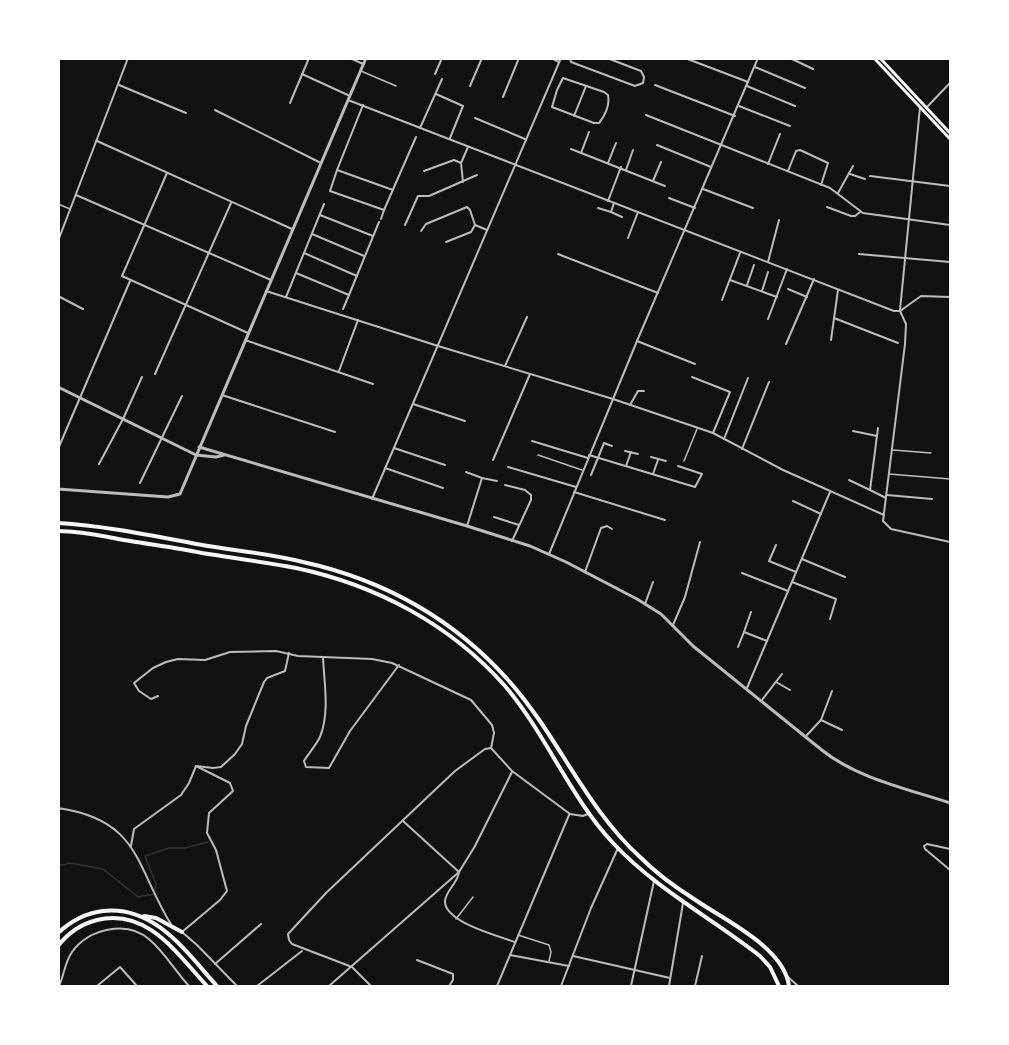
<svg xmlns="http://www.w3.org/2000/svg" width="1009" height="1045" font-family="Roboto,sans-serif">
	<rect width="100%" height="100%" fill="#111"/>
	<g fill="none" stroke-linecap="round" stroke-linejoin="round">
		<polyline stroke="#333" stroke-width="1.5" points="58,866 70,863 103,869 138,897 154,894 156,884 145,856 169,848 185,848 208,842"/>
		<g stroke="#bcbcbc" stroke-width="1.5">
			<polyline points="361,71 396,86"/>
			<polyline points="58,204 70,209"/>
			<polyline points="893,450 931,453"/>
			<polyline points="538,455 582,470"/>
			<polyline points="684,461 697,429"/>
			<polyline points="889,474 950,479"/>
			<polyline points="456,919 473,897"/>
			<polyline points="518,935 549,945 551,952 549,961"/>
		</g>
		<g stroke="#bcbcbc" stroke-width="2">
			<polyline points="350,58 363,64"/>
			<polyline points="551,58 559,62"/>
			<polyline points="570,58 571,62 635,86 643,83 644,77 641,71 607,58"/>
			<polyline points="685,58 748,82"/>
			<polyline points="790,58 813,69"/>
			<polyline points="755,67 805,88"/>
			<polyline points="302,74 350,96"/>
			<polyline points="435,74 442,58"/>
			<path d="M563,78L604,92L608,95C610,105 605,116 599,123H594L552,107L557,90Z"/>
			<polyline points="119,85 186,113"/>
			<polyline points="655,85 735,116"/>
			<polyline points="470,86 482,58"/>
			<polyline points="747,86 795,106"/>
			<polyline points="436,94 463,106 450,138"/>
			<polyline points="503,97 519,58"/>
			<polyline points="348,100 894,311 900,311 921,296 950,297"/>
			<polyline points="290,103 309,58"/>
			<polyline points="363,105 337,170 393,190"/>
			<polyline points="739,106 790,126"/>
			<polyline points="926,108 950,83"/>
			<polyline points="215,110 321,163"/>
			<polyline points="646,115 830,188 863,213 950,225"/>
			<polyline points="574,116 586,86"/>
			<polyline points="475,118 525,139"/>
			<polyline points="420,128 442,79"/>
			<polyline points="97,141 292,229"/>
			<polyline points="657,145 711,167"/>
			<polyline points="571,149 665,186"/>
			<polyline points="581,153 589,132"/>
			<polyline points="608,163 616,143"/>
			<polyline points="768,164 780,134"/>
			<polyline points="337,170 330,191 384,210 416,137"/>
			<polyline points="626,170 633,150"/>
			<polyline points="424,171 454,160 461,163"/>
			<polyline points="788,171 796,151 800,150 828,163 821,185"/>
			<polyline points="167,173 122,276 248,333"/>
			<polyline points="850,174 865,179"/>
			<polyline points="870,176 950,186"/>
			<polyline points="653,181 661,162"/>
			<polyline points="463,182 461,163 468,147"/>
			<polyline points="703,189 753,208"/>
			<polyline points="838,193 853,166"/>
			<polyline points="76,195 271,280"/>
			<polyline points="669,198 695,208"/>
			<polyline points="608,201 621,167"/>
			<polyline points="827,207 851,216 855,216 860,212"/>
			<polyline points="598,208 611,212 614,203"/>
			<polyline points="611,212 622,217"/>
			<polyline points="320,215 373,236"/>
			<polyline points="381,219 384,210"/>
			<polyline points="405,225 418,196 429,196 477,175"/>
			<polyline points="421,231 426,224 467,207 470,210 475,225 487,230"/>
			<polyline points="312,234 364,256"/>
			<polyline points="628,238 638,212"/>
			<polyline points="58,241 128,58"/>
			<polyline points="446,242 471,232 475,225"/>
			<polyline points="304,253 357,276"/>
			<polyline points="558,254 658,293"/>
			<polyline points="859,254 950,262"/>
			<polyline points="768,262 779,220"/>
			<polyline points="296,273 349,295 379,222"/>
			<polyline points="730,280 777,297"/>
			<polyline points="747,285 754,265"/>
			<polyline points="788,289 807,297"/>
			<polyline points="266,291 438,346 613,399 713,433 783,470 884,515"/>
			<polyline points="762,291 768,272"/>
			<polyline points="58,296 83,309"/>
			<polyline points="286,297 324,204"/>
			<polyline points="722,300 740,253"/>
			<polyline points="343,309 349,295"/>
			<polyline points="900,310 920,107"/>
			<polyline points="900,311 906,324 905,344 883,521 891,529 950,542"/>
			<polyline points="834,318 898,343"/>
			<polyline points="768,319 787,269"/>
			<polyline points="245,340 373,384"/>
			<polyline points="831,340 838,290"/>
			<polyline points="637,341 695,364"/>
			<polyline points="786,344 814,279"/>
			<polyline points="505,366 527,317"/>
			<polyline points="339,371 358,320"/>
			<polyline points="155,374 231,203"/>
			<polyline points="692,377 730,392 713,433"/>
			<polyline points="222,395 335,432"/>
			<polyline points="413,404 465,421"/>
			<polyline points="630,405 638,391 644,391"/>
			<polyline points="878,428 870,490 886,498"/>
			<polyline points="853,431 877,436"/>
			<polyline points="724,439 748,378"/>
			<polyline points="532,441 588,458"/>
			<polyline points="394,448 445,465"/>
			<polyline points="58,449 130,281"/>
			<polyline points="742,449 769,382"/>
			<polyline points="625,451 638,454"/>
			<polyline points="589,455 695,487 702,474 678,466"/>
			<polyline points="651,457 666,461"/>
			<polyline points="493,460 530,374"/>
			<polyline points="99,464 123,419 142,377"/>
			<polyline points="626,466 631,452"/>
			<polyline points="508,467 576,487"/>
			<polyline points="385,468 443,488"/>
			<polyline points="466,472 482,478 497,481"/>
			<polyline points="653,474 658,460"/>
			<polyline points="591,475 604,443 612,446"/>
			<polyline points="849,480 870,490"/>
			<polyline points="140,483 182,396"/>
			<polyline points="505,485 525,490 531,495 531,500 512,541"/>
			<polyline points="574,492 665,520"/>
			<polyline points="887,495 932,499"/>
			<polyline points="372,499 561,58"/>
			<polyline points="793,501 821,514"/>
			<polyline points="494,517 519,525"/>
			<polyline points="467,526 482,478"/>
			<polyline points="776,545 769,561 796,572"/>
			<polyline points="549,554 637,341 758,58"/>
			<polyline points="802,559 845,577"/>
			<polyline points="950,571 950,577"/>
			<polyline points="585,572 601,528 607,526 612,529"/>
			<polyline points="742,573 788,591"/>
			<polyline points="792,582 836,599 830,619"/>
			<polyline points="645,604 653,582"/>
			<polyline points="673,625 685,597 700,542"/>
			<polyline points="744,632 751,612"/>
			<polyline points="738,647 744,632 767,641"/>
			<path d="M323,657C324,682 330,712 320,737C316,745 309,753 304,761L306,767L329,768L350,731L399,665"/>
			<polyline points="776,682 790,690"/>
			<polyline points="747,688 830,492"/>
			<polyline points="158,696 151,699 139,691 134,683 153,668 166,662 178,659 205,660 230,652 276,651 298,656 372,659 392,663 471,700 492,725 494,733 491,748"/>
			<polyline points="762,700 782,674"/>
			<polyline points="821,720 842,730"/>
			<polyline points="806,736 821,720 832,691"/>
			<polyline points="196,766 230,783 233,791 209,813 207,833 216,850 227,891 220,900 182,932 197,945 237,986"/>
			<path d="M512,772L475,846L459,872C458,883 446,890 445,901C444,922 498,936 515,942"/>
			<path d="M58,808C141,820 135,867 172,926"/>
			<polyline points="570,814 583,816 590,813"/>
			<polyline points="131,846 134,829 181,795 189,783 196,766 213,768 221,767 235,754 242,744 246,726 264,682 267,678 285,671 289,653"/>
			<polyline points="950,849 927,844 924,846 925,849 950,870"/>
			<polyline points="510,955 569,966"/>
			<polyline points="573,956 670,978"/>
			<polyline points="417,960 453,974 453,980 449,986"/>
			<polyline points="215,964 261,924"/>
			<polyline points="788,977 798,986"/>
			<path d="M59,986C64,975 65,962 72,952C89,928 128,920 150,940C165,953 176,972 189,986"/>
			<polyline points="97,986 120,967 137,986"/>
			<polyline points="257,986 302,951"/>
			<polyline points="329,986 459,872 403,821"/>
			<polyline points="371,986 352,967 292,944 289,940 288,934 326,893 455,771 485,749 491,748 512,771 570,814"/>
			<polyline points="497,986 569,815"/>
			<polyline points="561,986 591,908 618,848"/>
			<polyline points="631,986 654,881"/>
			<polyline points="669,986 683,903"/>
			<polyline points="695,986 702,956"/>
		</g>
		<g stroke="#bcbcbc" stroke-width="3">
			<polyline points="58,387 196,455 216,457 224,455"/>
			<path d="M199,447L467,526L530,546L566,562L637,599L661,614L693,646L823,751C859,779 908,789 950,803"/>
			<polyline points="58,489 168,497 180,494 366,58"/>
		</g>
		<g stroke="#f5f5f5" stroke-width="3">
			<polyline points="874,58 950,139"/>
			<polyline points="880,58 950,133"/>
		</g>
		<g stroke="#f5f5f5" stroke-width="4">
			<path d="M58,523C109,526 158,537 208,546C239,551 272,554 303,562C384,580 454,619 509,681C558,736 585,807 640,857C656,873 675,887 694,899C724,920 784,947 789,986"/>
			<path d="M58,531C82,531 107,537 130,541C154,545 178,548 202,553C233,558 265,562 296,568C376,585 450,624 505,686C546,734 570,797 613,843C656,889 710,917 760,956L770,967L779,986"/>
			<polyline points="144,916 156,918 182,932"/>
			<path d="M58,933C71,921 86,913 103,911C155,905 187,953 217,986"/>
			<path d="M58,946C68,933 81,924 97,920C148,908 177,954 207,986"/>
		</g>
	</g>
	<rect width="1009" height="1045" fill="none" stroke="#ffffff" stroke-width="120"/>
</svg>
